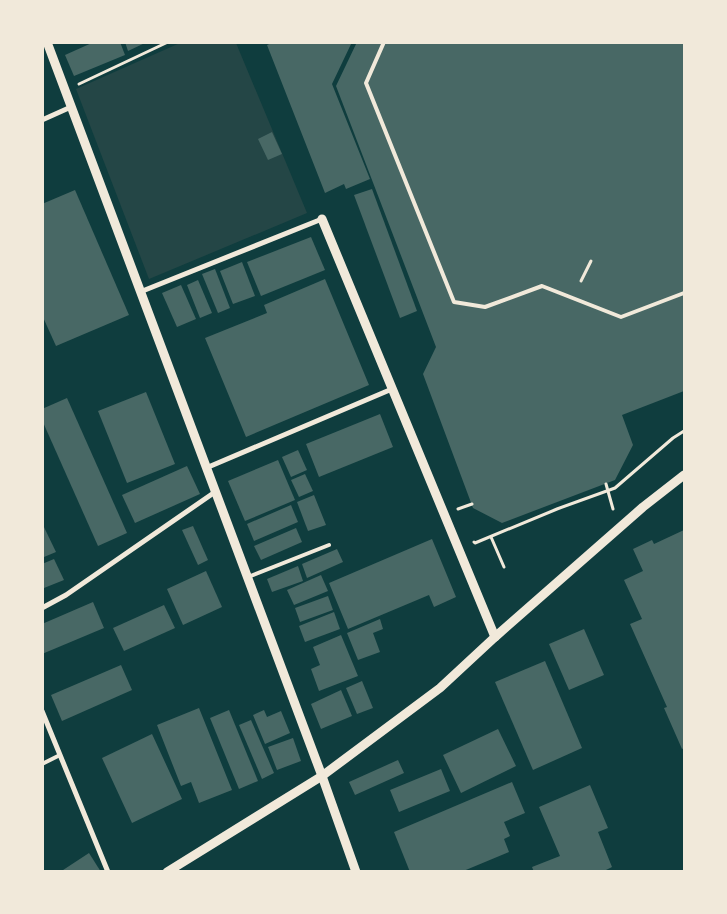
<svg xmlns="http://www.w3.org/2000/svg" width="727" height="914" font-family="Arial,sans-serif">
	<rect width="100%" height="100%" fill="#0f3d3e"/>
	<polygon fill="#244646" points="180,43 236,43 307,213 149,279 76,89"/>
	<g fill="#486865">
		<polygon points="94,42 120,42 125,55 74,76 65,55"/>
		<polygon points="125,42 147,42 128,51"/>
		<polygon points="274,42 352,42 332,84 370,179 346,189 344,184 325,193 267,45"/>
		<polygon points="357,42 684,42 684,391 622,415 633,445 615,480 502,523 473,508 423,374 436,347 336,86"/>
		<polygon points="272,132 282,154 268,160 258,139"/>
		<polygon points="372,189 417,311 400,318 354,195"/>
		<polygon points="75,190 129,315 56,346 42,315 42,204"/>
		<polygon points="311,237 325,270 261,296 247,262"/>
		<polygon points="242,262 255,296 233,304 220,271"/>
		<polygon points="215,269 230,308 218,313 202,274"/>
		<polygon points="325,279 369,385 246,437 205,338 267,313 264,305"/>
		<polygon points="198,280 212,313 200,318 187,285"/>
		<polygon points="181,285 196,319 177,327 162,293"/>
		<polygon points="146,392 175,464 127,483 98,411"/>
		<polygon points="67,398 127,533 98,546 42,420 42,409"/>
		<polygon points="380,414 393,447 319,477 306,444"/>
		<polygon points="298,450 307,470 291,477 282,457"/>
		<polygon points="278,460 295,500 245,521 228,481"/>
		<polygon points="187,466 200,494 135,523 122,495"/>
		<polygon points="305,474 313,491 299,497 291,480"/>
		<polygon points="314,495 326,525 308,531 297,502"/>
		<polygon points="291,505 298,522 254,541 247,524"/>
		<polygon points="42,523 56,552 44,557 42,554"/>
		<polygon points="193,526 208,560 198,565 182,530"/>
		<polygon points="296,528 302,542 261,560 254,546"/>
		<polygon points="684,530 684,748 682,749 664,708 667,707 630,624 642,619 624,580 643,571 633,549 652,540 654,544"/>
		<polygon points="432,539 456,597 434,607 429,595 348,629 329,583"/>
		<polygon points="337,549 343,562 307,578 302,564"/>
		<polygon points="54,559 64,580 44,588 42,584 42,564"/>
		<polygon points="298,566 303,581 272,592 267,579"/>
		<polygon points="206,571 222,607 183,625 167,589"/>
		<polygon points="321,575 328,591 294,605 287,590"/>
		<polygon points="328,596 333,610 300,622 295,608"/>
		<polygon points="93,602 104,628 42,654 42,624"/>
		<polygon points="164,605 175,628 124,651 113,628"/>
		<polygon points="334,612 340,629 305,642 299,626"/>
		<polygon points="380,619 383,629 373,633 380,652 358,660 347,633"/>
		<polygon points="584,629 604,675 569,690 549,644"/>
		<polygon points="341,635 358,676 319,691 311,669 320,665 313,647"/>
		<polygon points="545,661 582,748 533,770 495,682"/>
		<polygon points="121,665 132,690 62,721 51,695"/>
		<polygon points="362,681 373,708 357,714 346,688"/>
		<polygon points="341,690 352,716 321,729 311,704"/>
		<polygon points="199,708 232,790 199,803 191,782 181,786 157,725"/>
		<polygon points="229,710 258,781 239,789 210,718"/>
		<polygon points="264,710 267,717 281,711 290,733 265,744 253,715"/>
		<polygon points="251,720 274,773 262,779 239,725"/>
		<polygon points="498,729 516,766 461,793 443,755"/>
		<polygon points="152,734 182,799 132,823 102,758"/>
		<polygon points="293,738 301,761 277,770 268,747"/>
		<polygon points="398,760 404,773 355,795 349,782"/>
		<polygon points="441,769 450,791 399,812 390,790"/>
		<polygon points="512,782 525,813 504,822 510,836 504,839 509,852 461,872 410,872 394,832"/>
		<polygon points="590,785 608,828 598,832 612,867 602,872 534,872 532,867 560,856 539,807"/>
		<polygon points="89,853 101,872 60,872"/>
	</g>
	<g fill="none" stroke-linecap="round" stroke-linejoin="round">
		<g stroke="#f1e9da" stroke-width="3">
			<polyline points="79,84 168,42"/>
			<polyline points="581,281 591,261"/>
			<polyline points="606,484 613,509"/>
			<polyline points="458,509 472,504"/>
			<polyline points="491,537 504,567"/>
			<polyline points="474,542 475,543 557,509 615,488 673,438 684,431"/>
		</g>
		<g stroke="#f1e9da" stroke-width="4">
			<polyline points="384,42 366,83 454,302 485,307 542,286 621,317 684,293"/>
			<polyline points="248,577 329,545"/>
			<polyline points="42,764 60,755"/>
		</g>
		<g stroke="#f1e9da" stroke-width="5">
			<polyline points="42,120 71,107"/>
			<polyline points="140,292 322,219"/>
			<polyline points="206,468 392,389"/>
			<polyline points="42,608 66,595 215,492"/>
			<polyline points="42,711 108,872"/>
		</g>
		<g stroke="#f1e9da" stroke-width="9">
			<polyline points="47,42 322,776 356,872"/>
			<polyline points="322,219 495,637"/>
			<polyline points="167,872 322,776 440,688 495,637 643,507 684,475"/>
		</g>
	</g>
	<rect width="727" height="914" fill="none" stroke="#f1e9da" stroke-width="88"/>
</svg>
